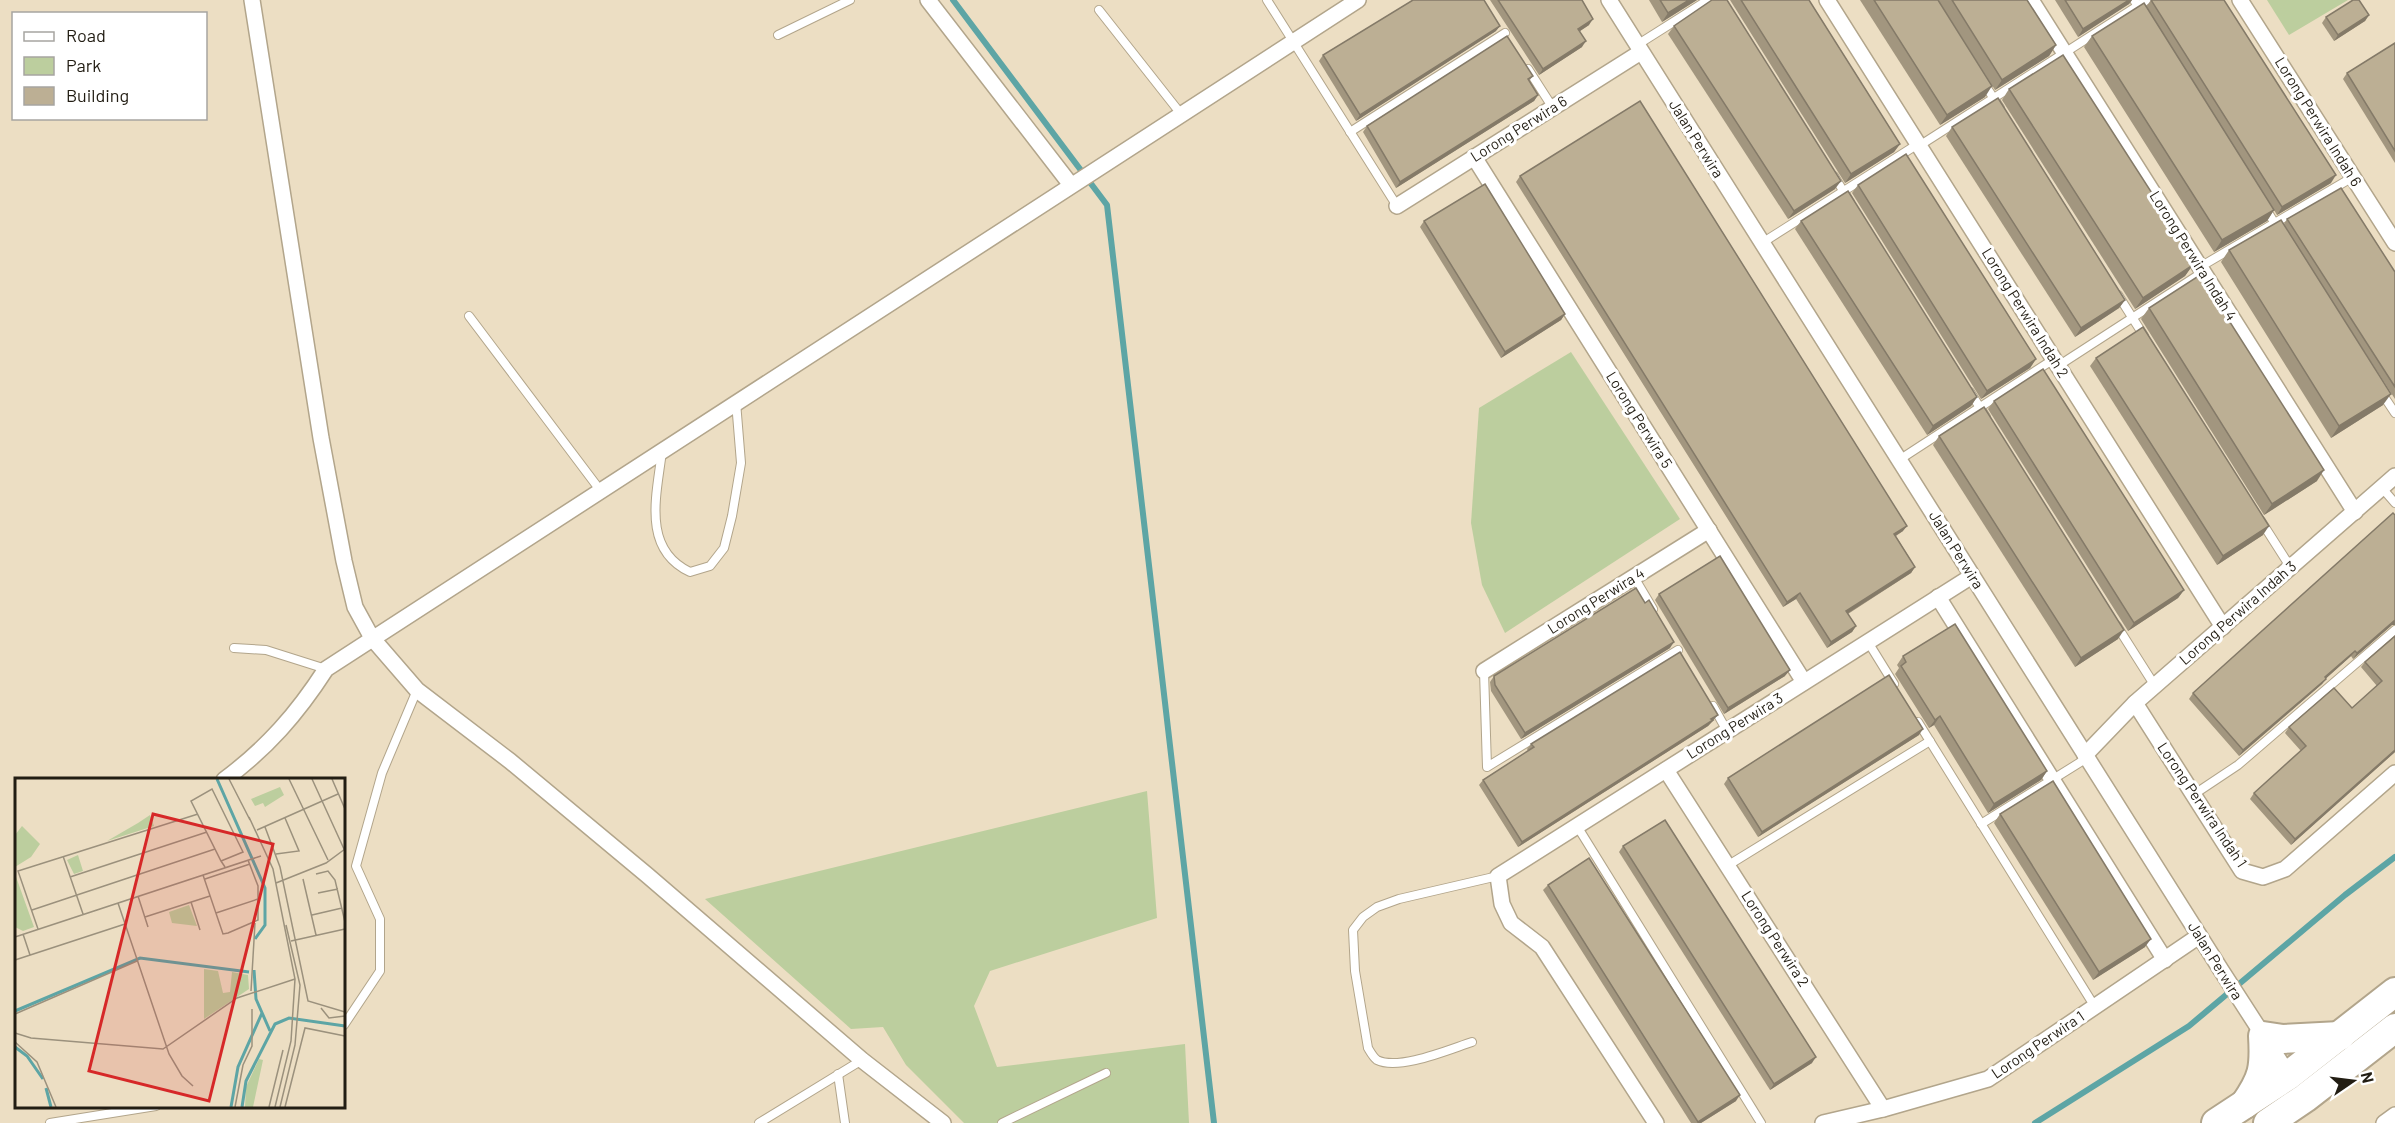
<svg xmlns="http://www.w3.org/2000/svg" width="2395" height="1123" font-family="Barlow,sans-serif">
	<rect width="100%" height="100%" fill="#ecdec3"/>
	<g fill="#bcce9e">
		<polygon points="2267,0 2348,0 2289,35"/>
		<polygon points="1571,352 1680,519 1505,633 1482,585 1471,523 1479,408"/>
		<polygon points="1147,791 1157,918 990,971 974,1006 997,1067 1185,1044 1189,1123 964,1123 906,1065 883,1027 851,1029 705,899"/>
	</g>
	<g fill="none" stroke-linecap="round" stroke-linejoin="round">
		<g stroke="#5da5a5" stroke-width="6">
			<polyline points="953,0 1107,205 1214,1123"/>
			<polyline points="2035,1123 2189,1026 2345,895 2395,857"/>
		</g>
		<g stroke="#b2a58b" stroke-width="10">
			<g id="lane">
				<polyline points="1267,0 1397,206"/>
				<polyline points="2134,0 2143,14"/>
				<polyline points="1099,10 1181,114"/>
				<polyline points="778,35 850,0"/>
				<polyline points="1637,45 1708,0"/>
				<polyline points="1528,69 1553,108"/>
				<polyline points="1983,82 2000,108"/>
				<polyline points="1350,132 1505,33"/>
				<polyline points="1919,146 2147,0"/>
				<polyline points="1834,176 1850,202"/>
				<polyline points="2266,209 2280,232"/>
				<polyline points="1762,243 1918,144"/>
				<polyline points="2200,267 2353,177"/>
				<polyline points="2118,295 2144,336"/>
				<polyline points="469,316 600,490"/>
				<polyline points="2058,366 2203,272"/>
				<polyline points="1970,392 1986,417"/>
				<polyline points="2381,392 2395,413"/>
				<path d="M662,451C657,494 641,549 690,572L710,566L724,548L732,516L741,463L736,402"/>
				<polyline points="1899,460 2054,359"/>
				<polyline points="2382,488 2395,503"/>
				<polyline points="2261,521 2291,568"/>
				<polyline points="1634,577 1653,609"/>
				<polyline points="2117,626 2155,686"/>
				<polyline points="1868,642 1894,684"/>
				<polyline points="234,648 266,650 326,669"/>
				<polyline points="1484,671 1487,767 1678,650"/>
				<polyline points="1713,706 1727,731"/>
				<polyline points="1918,722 2095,1007"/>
				<polyline points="2193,795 2238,765 2395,630"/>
				<polyline points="1981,824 2087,758"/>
				<polyline points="1577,826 1761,1123"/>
				<polyline points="1727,866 1930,741"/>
				<polyline points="344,1025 380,971 380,919 356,866 382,773 417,690"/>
				<path d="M1472,1042C1450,1049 1399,1071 1377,1060C1373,1057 1371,1053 1368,1048L1355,971L1353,930L1363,917L1377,907L1399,899L1498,876"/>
				<polyline points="838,1074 845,1123"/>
				<polyline points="50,1123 156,1106"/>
				<polyline points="759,1123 862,1060"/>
				<polyline points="1002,1123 1106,1073"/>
			</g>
		</g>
		<g stroke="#b2a58b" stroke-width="18">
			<g id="street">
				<polyline points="252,0 321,438 344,561 355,607 372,638 417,690 510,761 647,875 862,1060 943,1123"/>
				<polyline points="928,0 1071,185"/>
				<polyline points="1609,0 2221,970 2292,1080"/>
				<polyline points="1827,0 2223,627"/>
				<polyline points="2031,0 2355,512"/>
				<polyline points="2240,0 2395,243"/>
				<polyline points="1474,157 1804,682"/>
				<polyline points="1397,206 1641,52"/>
				<polyline points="1938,597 2165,960"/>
				<polyline points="1484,671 1709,530"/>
				<polyline points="2135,703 2242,871 2263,877 2285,869 2395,773"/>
				<polyline points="2085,755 2135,703 2395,476"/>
				<polyline points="1666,770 1883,1109"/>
				<path d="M224,780C267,748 297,714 326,669L1358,0"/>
				<polyline points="1656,1123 1542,947 1511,923 1502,904 1498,876 1972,576"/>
				<polyline points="1823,1123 1883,1109 1988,1079 2199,936"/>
				<polyline points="2384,1123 2395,1115"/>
			</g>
		</g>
		<g stroke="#b2a58b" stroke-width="32">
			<g id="highway">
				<path d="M2245,1104C2263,1078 2265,1068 2263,1036L2283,1039L2340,1036"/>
				<polyline points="2216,1123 2289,1075 2395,992"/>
				<polyline points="2268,1123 2305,1098 2395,1028"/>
			</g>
		</g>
		<use href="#lane" stroke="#fff" stroke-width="8"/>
		<use href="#street" stroke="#fff" stroke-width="15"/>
		<use href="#highway" stroke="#fff" stroke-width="28"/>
	</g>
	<g fill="#a2967f">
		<polygon points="1490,0 1582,0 1589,25 1580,31 1582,47 1539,75"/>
		<polygon points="1649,0 1697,0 1662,22"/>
		<polygon points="1730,0 1809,0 1900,144 1894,152 1845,183"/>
		<polygon points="1860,0 1938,0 1985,97 1940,125"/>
		<polygon points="1938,0 2027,0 2056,45 2049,56 1995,90"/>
		<polygon points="2055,0 2132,0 2129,4 2078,37"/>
		<polygon points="2151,0 2331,183 2277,215 2274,210 2267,221 2214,252 2084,47 2092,36 2146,7"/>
		<polygon points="2369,15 2365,21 2334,41 2322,23 2326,17"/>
		<polygon points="1674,26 1835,189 1788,219 1668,34"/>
		<polygon points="1496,31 1356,121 1319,61 1323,55"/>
		<polygon points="2395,43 2395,163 2343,79 2347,73"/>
		<polygon points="1533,76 1529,81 1538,95 1534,101 1396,188 1363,132 1367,126"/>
		<polygon points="2009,89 2195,260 2185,276 2135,309 2002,100"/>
		<polygon points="1952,127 2125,300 2119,308 2075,337 1946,136"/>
		<polygon points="1520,176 1903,531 1896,536 1915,567 1911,573 1848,614 1856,626 1852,632 1827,648 1796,599 1783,607 1516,182"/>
		<polygon points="1858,185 2036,359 2030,368 1981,399 1852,193"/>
		<polygon points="2287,219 2395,272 2395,399 2328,295 2383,405 2331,438 2221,262 2229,250 2284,224"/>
		<polygon points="1424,221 1565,314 1561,320 1501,358 1420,227"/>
		<polygon points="1801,221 1977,397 1971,406 1927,435 1795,229"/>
		<polygon points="2149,308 2317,481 2264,515 2141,319"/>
		<polygon points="2096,358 2263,535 2217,565 2090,366"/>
		<polygon points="1994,401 2184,590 2178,598 2128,631 1988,409"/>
		<polygon points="1939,436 2118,639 2075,667 1933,445"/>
		<polygon points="1659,594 1785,676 1724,714 1655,600"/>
		<polygon points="1645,603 1670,648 1521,739 1491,691 1490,682 1494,676"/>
		<polygon points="2392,625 2353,659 2351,656 2326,678 2322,684 2239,756 2189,699 2193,693"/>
		<polygon points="2395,636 2395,752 2291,845 2250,799 2254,793 2301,751 2285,733 2289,727 2352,708 2377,686 2361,667 2365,662"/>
		<polygon points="1903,656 2047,771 2041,780 1988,813 1934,725 1929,728 1895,674 1899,668 1897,665"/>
		<polygon points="1714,720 1708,726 1518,847 1479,785 1483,780 1528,751 1527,749 1531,744"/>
		<polygon points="1919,735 1758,837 1724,784 1728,778"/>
		<polygon points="2000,814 2145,947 2093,980 1994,823"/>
		<polygon points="1623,846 1812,1063 1770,1090 1619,852"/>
		<polygon points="1548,885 1736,1101 1701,1123 1691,1123 1543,890"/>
	</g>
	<g fill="#847a68">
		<polygon points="1689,0 1697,0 1662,22 1668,13"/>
		<polygon points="2129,0 2132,0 2129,4 2078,37 2083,29"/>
		<polygon points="2369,15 2365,21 2334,41 2338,35"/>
		<polygon points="1593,19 1589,25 1574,35 1578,29"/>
		<polygon points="1500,26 1496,31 1356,121 1360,115"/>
		<polygon points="1586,41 1582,47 1539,75 1543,69"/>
		<polygon points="2056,45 2049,56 1995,90 2002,80"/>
		<polygon points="1992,86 1985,97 1940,125 1947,115"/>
		<polygon points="1538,95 1534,101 1396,188 1400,182"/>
		<polygon points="1900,144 1894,152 1845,183 1851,174"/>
		<polygon points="2336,175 2331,183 2277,215 2282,207"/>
		<polygon points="1841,181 1835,189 1788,219 1794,211"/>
		<polygon points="2274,210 2267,221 2214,252 2222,240"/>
		<polygon points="2195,260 2189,268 2193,265 2185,276 2135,309 2143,298"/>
		<polygon points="2125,300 2119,308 2075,337 2081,328"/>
		<polygon points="1565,314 1561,320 1501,358 1505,352"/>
		<polygon points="2036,359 2030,368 1981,399 1987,391"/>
		<polygon points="2391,394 2383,405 2331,438 2339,426"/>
		<polygon points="1977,397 1971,406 1927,435 1933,426"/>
		<polygon points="2324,470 2317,481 2264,515 2272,504"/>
		<polygon points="1907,526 1903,531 1890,539 1894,534"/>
		<polygon points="2269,526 2263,535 2217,565 2223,556"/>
		<polygon points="1915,567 1911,573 1842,617 1846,611"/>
		<polygon points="2184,590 2178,598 2128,631 2134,623"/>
		<polygon points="1800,593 1796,599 1783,607 1787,602"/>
		<polygon points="2395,620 2395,625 2392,625 2353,659 2357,653"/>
		<polygon points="1856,626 1852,632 1827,648 1831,642"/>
		<polygon points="2124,630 2118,639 2075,667 2081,658"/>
		<polygon points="1674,642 1670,648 1521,739 1525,733"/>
		<polygon points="2355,651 2351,656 2321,683 2325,677"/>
		<polygon points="1790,670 1785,676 1724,714 1728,708"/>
		<polygon points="2326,679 2322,684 2239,756 2243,750"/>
		<polygon points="1718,715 1708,726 1518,847 1522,842"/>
		<polygon points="1940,716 1934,725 1929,728 1935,720"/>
		<polygon points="1923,729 1919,735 1758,837 1762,832"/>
		<polygon points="2395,750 2395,752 2291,845 2295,839"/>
		<polygon points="2047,771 2041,780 1988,813 1994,804"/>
		<polygon points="2151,939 2145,947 2093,980 2099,972"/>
		<polygon points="1816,1057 1812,1063 1770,1090 1774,1084"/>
		<polygon points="1740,1095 1736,1101 1701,1123 1697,1123"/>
	</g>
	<g fill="#bcaf94" stroke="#847a68" stroke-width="1.5">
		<polygon points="1413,0 1484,0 1500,26 1360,115 1323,55"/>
		<polygon points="1498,0 1582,0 1593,19 1578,29 1586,41 1543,69"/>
		<polygon points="1660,0 1689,0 1668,13"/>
		<polygon points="1712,0 1727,0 1841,181 1794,211 1674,26"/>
		<polygon points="1741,0 1809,0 1900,144 1851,174"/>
		<polygon points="1874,0 1938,0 1992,86 1947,115"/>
		<polygon points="1952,0 2027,0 2056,45 2002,80"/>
		<polygon points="2065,0 2129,0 2083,29"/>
		<polygon points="2151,0 2224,0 2336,175 2282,207"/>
		<polygon points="2353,0 2359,0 2369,15 2338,35 2326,17"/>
		<polygon points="2144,3 2274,210 2222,240 2092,36"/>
		<polygon points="1507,36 1533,76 1528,79 1538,95 1400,182 1367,126"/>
		<polygon points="2395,43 2395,151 2347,73"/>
		<polygon points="2063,55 2195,260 2191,262 2193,265 2143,298 2009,89"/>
		<polygon points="1998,98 2125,300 2081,328 1952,127"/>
		<polygon points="1640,101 1907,526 1894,534 1915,567 1846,611 1856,626 1831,642 1800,593 1787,602 1520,176"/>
		<polygon points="1906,154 2036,359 1987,391 1858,185"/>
		<polygon points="1485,184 1565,314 1505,352 1424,221"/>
		<polygon points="2341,188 2395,272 2395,387 2287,219"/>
		<polygon points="1848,191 1977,397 1933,426 1801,221"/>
		<polygon points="2281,220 2391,394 2339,426 2229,250"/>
		<polygon points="2200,275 2324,470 2272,504 2149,308"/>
		<polygon points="2143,327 2269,526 2223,556 2096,358"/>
		<polygon points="2043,369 2184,590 2134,623 1994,401"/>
		<polygon points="1984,407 2124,630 2081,658 1939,436"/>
		<polygon points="2393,513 2395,515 2395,620 2357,653 2355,651 2325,677 2326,679 2243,750 2193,693"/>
		<polygon points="1720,556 1790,670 1728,708 1659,594"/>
		<polygon points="1636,588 1645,603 1649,600 1674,642 1525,733 1495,685 1494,676"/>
		<polygon points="1955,624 2047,771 1994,804 1940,716 1935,720 1901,666 1906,662 1903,656"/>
		<polygon points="2395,636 2395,750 2295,839 2254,793 2306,746 2289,727 2334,688 2352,708 2382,681 2365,662"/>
		<polygon points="1680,652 1718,715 1711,719 1713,720 1522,842 1483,780 1534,747 1531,744"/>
		<polygon points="1889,675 1923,729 1762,832 1728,778"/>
		<polygon points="2053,781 2151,939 2099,972 2000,814"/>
		<polygon points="1665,820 1816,1057 1774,1084 1623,846"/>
		<polygon points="1589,858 1740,1095 1698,1122 1548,885"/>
	</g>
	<g text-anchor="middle" stroke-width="6" stroke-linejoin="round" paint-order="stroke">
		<g font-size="15" fill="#221d13" stroke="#fff">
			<text transform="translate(2318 122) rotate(58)" y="5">Lorong Perwira Indah 6</text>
			<text transform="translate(1519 129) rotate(-32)" y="5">Lorong Perwira 6</text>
			<text transform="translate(1696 139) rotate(58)" y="5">Jalan Perwira</text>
			<text transform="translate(2193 256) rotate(58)" y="5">Lorong Perwira Indah 4</text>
			<text transform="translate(2025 313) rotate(58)" y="5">Lorong Perwira Indah 2</text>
			<text transform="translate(1639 420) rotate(58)" y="5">Lorong Perwira 5</text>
			<text transform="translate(1956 550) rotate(58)" y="5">Jalan Perwira</text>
			<text transform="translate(1596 601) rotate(-32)" y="5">Lorong Perwira 4</text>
			<text transform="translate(2238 613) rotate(-41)" y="5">Lorong Perwira Indah 3</text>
			<text transform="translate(1735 726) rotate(-32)" y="5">Lorong Perwira 3</text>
			<text transform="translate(2202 805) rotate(56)" y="5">Lorong Perwira Indah 1</text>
			<text transform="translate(1775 939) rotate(57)" y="5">Lorong Perwira 2</text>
			<text transform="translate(2215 961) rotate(58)" y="5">Jalan Perwira</text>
			<text transform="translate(2038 1045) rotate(-34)" y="5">Lorong Perwira 1</text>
		</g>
	</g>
	<g transform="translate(15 778)">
		<rect width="330" height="330" fill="#ecdec3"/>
		<path d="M265,9L269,17L250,29L248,25L240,28L236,21ZM135,37L139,48L92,63L123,45ZM7,48L25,66L16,79L0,89V57ZM63,77L68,93L59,96L52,82ZM0,96L19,149L8,153L0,149ZM174,127L182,148L157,145L154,134ZM189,191L203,193L208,215L215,214L217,194L233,197L234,211L189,241ZM244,281L248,282L238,329H230L231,309Z" fill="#bcce9e"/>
		<path fill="none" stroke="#5da5a5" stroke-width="3" d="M202,1L250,110V147L240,161M239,192L241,221L255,253M0,233L125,180L234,194M0,269L12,278L28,301M31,310L36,329M216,329L223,289L247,235M227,329L231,303L260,246L274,240L330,248"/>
		<path fill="none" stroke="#9b917d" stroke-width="1.5" d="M214,1L235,42M274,1L313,82M297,1L329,71M317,1L330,31M234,39L258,91L280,201L276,263L260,329M250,49L265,89L293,223L330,234M242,52L323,16M261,76L284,73L270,40M48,78L68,136M206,83L228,74L197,11L176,23L206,83L210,89M301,96L313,93L320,102L330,144M188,97L208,156L213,155L243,142V108L233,82M55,99L192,54M190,101L235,86M288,101L301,157M261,105L311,85L330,71M303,115L323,111M123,118L133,149M176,124L185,152M103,125L154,276L167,298L178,308M17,132L200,71M201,135L243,121M297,137L327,130M130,139L195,118M23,151L3,93L183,36M8,156L15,177M0,159L246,78M276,163L330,151M0,182L110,146M236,213L240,145M306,230L314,240L330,238M0,236L122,183M0,255L16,260L148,271L222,220L280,201M0,264L22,284L41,329M220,329L228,287L237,268V231M254,329L268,272M265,329L280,267L285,207L271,147M270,329L290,250L330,258"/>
		<path fill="#d62828" fill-opacity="0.15" stroke="#d62828" stroke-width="3" d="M138,36L258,66L194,323L74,293Z"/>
		<rect width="330" height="330" fill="none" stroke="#221d13" stroke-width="3"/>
	</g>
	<rect x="12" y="12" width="195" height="108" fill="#ffffff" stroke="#a7a5a1" stroke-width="1.5"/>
	<rect x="24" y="32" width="30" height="9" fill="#ffffff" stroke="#a7a5a1" stroke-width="1.5"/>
	<text x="66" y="42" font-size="18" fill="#221d13">Road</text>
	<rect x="24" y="57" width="30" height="18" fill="#bcce9e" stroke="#a7a5a1" stroke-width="1.5"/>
	<text x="66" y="72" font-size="18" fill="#221d13">Park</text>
	<rect x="24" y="87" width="30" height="18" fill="#bcaf94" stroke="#a7a5a1" stroke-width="1.5"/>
	<text x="66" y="102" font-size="18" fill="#221d13">Building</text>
	<g transform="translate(2353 1081) rotate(76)" stroke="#ffffff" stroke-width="4.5" paint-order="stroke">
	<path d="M0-4.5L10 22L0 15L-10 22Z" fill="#221d13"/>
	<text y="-9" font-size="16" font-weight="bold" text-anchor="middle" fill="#221d13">N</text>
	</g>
</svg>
